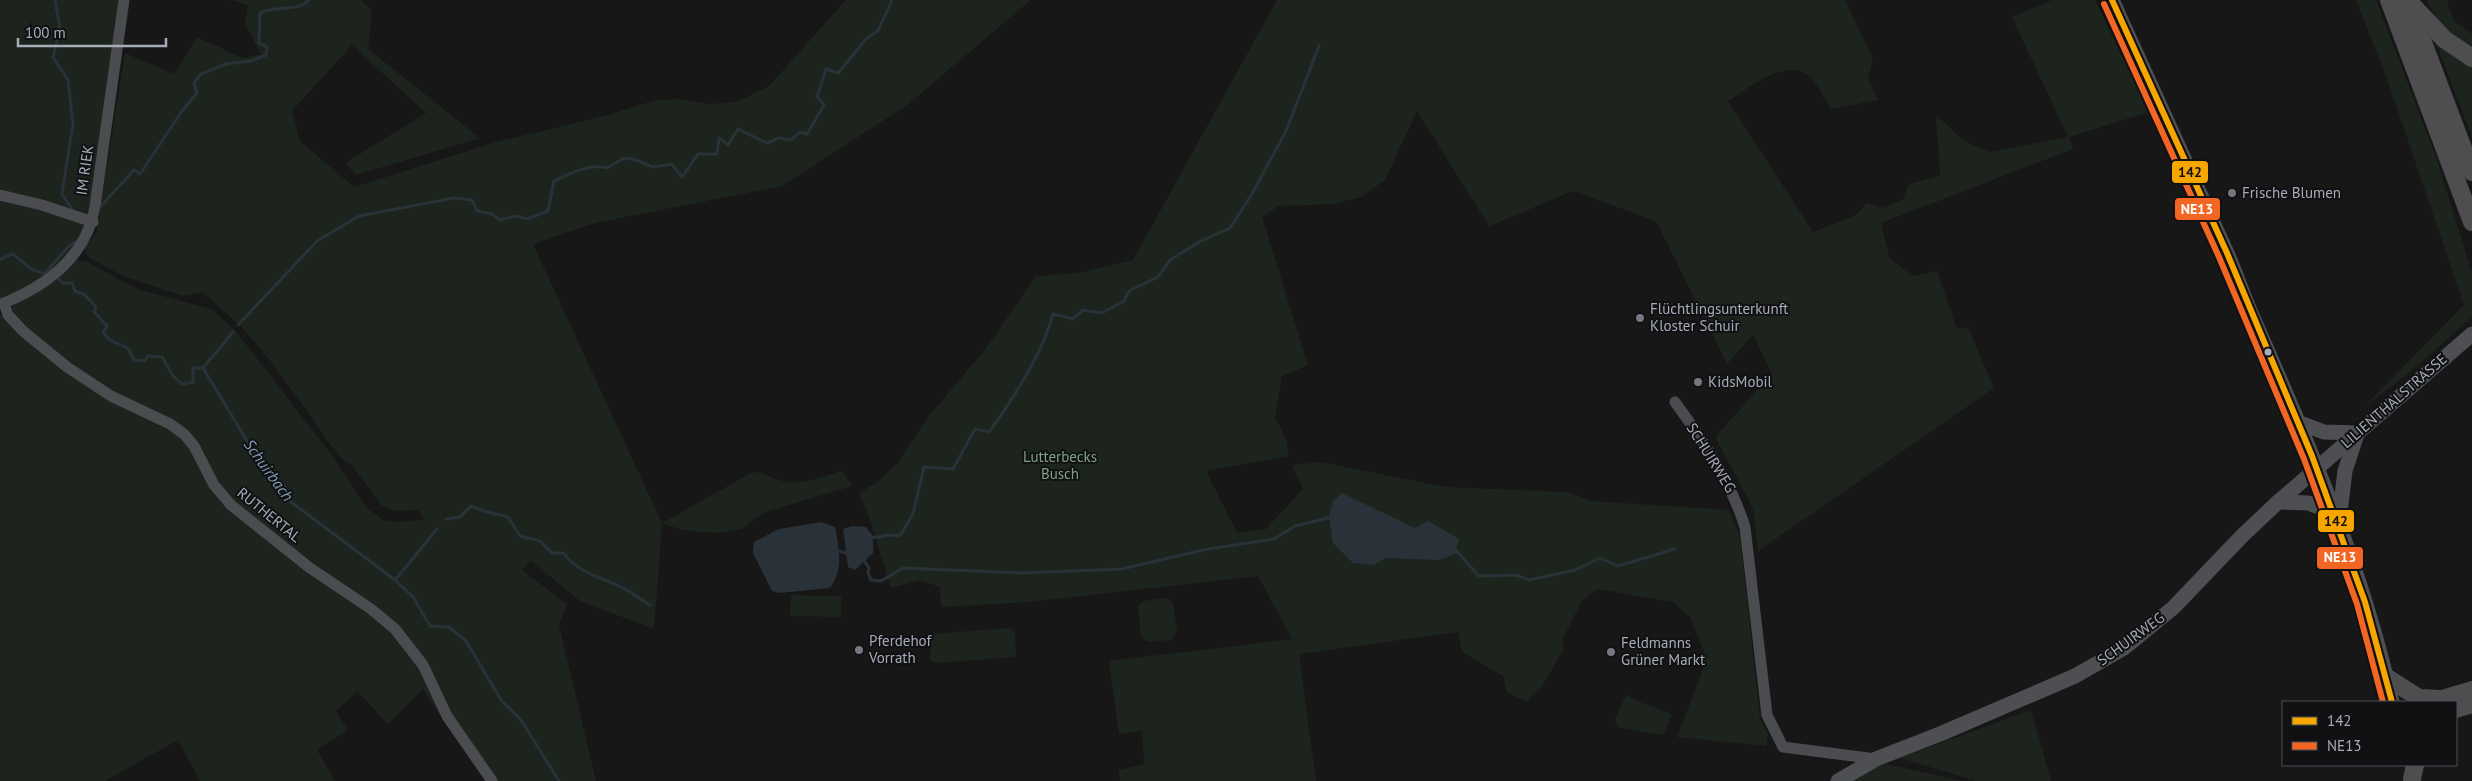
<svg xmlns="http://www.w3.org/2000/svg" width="2472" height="781" font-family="'PT Sans',sans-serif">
	<rect width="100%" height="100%" fill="#171717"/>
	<g fill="#1d241e">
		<path d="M0,0H122L86,228C68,264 33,283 0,305Z"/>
		<path d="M231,0H361L372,11L368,49L480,138L356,175L345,163L426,113L352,45L292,111L300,141L354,187L493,143L608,115L656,100L681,99L708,104L736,102L769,86L846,0H1031L906,106L782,186L595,223L533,244L662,523L753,472C766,473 775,480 787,482C804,485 826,475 842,471L852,486L765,512L742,529L715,533L682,530L662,523L654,629L580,601L531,561L522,570L567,604L559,625L596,781H497L452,716L418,651L381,622L409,650L422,671L446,724L423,689L388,724L357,691L336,711L348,730L317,750L335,781H200L178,740L105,781H0V313L30,341L68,364L13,317V307L18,300L73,259L86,261L137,289L211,309L235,330L334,458L366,507L383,520L395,522L425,520L418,510L395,511L382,506L353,467L339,456L272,363L241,326L202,292L183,296L123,276L88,257L84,247L96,234L125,53L174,74L197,37L243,58L261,54L245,24L248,5Z"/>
		<path d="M1277,0H1845L1873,58L1868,78L1878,100L1831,109C1825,100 1818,84 1809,76C1786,57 1747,89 1728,101L1813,232L1856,215L1867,203L1883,208L1903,199L1909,184L1940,176L1936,115L1964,141L1989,152L2068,137L2012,17L2052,0H2095L2149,112L2069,137L2073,149L1881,223L1890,259L1913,276L1937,271L1957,329L1968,327L1994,388L1758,551L1753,508L1715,437L1772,374L1753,335L1727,364L1656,221L1573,191L1489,226L1417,111L1385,180L1361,197L1333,204L1279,206L1262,217L1308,365L1282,376L1275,417L1286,439L1289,456L1206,471L1237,533L1266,529L1303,489L1292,465L1321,462L1446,487L1567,492L1591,501L1729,510L1740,537L1760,719L1768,735L1766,746L1677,737L1704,667V652L1690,617L1673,602L1598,589L1582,601L1563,638V650L1541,688L1527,702L1507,692L1503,676L1462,652L1458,632L1299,654L1316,781H1120L1118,770L1144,764L1142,730L1119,734L1109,661L1292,639L1258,576L1030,602L941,607L940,587L920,580L891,588L869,517L859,493L879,481L898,462L930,415L987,347L1036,276L1078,273L1133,260Z"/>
		<polygon points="2356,0 2376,0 2437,160 2472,273 2472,317 2409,373 2364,407 2464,305 2386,76"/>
		<polygon points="2426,0 2450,0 2447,3 2454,21 2472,34 2472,51 2446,35"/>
		<polygon points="2434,37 2472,65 2472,138"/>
		<polygon points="791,595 841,596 841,617 790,616"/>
		<polygon points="1166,598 1173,603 1177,630 1171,640 1148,642 1141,636 1138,607 1143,601"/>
		<polygon points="1010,628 1015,634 1016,657 934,663 930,659 931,634"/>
		<polygon points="1626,695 1637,701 1672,714 1664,735 1618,727 1615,720"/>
		<polygon points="2031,710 2051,781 1976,781 1900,758"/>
		<polygon points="1886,764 1962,781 1850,781 1872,768"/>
	</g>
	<g fill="#293239">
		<polygon points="1342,493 1415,528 1428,521 1459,539 1455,554 1439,560 1386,558 1373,565 1353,563 1333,543 1329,516 1333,501"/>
		<path d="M821,522L835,527C839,549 844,569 830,588L780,593L772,591L753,553L754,542L779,529Z"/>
		<polygon points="852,526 866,527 873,536 873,553 855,570 848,567 843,529"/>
	</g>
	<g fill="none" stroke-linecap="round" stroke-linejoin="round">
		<g stroke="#293239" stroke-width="3">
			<polyline points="55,0 60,29 53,57 68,80 73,124 62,194 74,212"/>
			<polyline points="2102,0 2150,105"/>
			<path d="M101,206L134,170L140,174L182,111L197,93L194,83L201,74L226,64L251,61L266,55L267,47L259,43L260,13C276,5 298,12 309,0"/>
			<path d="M0,259L13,254C30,266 24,269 47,274"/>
			<polyline points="45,273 68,247 75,242"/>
			<polyline points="57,277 63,283 72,283 75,291 85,295 96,307 94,312 107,326 103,332 110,340 128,348 134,360 145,361 148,356 162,357 173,376 182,384 193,382 193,368 203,368 255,454 285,486 291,502 395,580 413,597 430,626 449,627 466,641 501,700 521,720 559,781"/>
			<path d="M238,325L317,241L359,216L454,198L472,200L477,211L492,214L500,220L516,216L527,219L548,211L554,181C568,174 591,163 607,168L624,158L636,160L653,167L672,164L682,177L698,154H717L719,138L728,145L738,129L767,143L779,138L791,140L800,132L807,134L824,105L817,97L826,69L838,73L868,37L878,31L892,0"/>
			<polyline points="203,368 233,332"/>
			<path d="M446,519L460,517L471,506C483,512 496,514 508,517L520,536L540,541L552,553H563C582,575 599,576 623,588C632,593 641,599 650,605"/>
			<path d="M871,538L889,535L900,536L913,514L924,467L953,469L975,429L989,432C1012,401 1043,352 1053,314L1073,319L1083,310L1102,313L1124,301L1129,291L1158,277L1170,260L1201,241L1230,228L1252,194L1286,131L1319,46"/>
			<polyline points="1454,548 1479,576 1516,575 1529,580 1575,570 1600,558 1618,566 1675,549"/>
			<polyline points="839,551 850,554"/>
			<polyline points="863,559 869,568 868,572 871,580 881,581 903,568 1023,573 1122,569 1203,550 1274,539 1295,526 1332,517"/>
			<polyline points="395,580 437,529"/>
		</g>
		<g stroke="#4b4c50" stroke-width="11">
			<polyline points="0,195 42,205 93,222"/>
			<polyline points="4,303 8,315 23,331 67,367 111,396 170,424 184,434 194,446 214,485 231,505 310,568 371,609 395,629 423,665 447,716 492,781"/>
			<path d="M4,303C48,285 87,255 95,206L124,0"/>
			<path d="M1675,402C1704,442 1730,480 1745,527L1767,715L1783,747L1876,759"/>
		</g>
		<g stroke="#4d4f52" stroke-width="15">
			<path d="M2112,0C2150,84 2189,168 2227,253C2236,273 2242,293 2251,313C2307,440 2362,566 2392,702"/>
			<polyline points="2300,423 2324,432 2357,433"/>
			<polyline points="2278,502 2308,503 2335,513"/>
			<polyline points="2339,521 2345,471 2357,434"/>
			<polyline points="1838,781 1876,759 1940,734 2075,676 2124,648 2173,608 2242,536 2278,502 2472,334"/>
		</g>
		<g stroke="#4e4e51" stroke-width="18">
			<polyline points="2389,0 2472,222"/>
			<polyline points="2407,0 2472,172"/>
			<polyline points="2413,6 2444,39 2472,58"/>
			<polyline points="2386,677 2419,698 2441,699"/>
			<polyline points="2432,702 2472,690"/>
			<polyline points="2456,709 2472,704"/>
			<polyline points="2412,779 2415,765"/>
		</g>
		<g stroke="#111113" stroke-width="10">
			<polyline id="bus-1" points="2112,0 2227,253 2312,456 2365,602 2392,702"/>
		</g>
		<g stroke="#111113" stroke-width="10">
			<polyline id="bus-2" points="2104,4 2219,257 2304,459 2357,604 2383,702"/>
		</g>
		<use href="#bus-1" stroke="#f7a600" stroke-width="6"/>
		<use href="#bus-2" stroke="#f26522" stroke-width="6"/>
	</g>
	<g fill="#757880" stroke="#111113" stroke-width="2">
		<circle cx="2232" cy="193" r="5"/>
		<circle cx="1640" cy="318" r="5"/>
		<circle cx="1698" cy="382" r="5"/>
		<circle cx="859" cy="650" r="5"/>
		<circle cx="1611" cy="652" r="5"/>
	</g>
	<circle fill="#a7adb8" stroke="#111113" stroke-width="2" cx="2268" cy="352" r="4.5"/>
	<g text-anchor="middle" stroke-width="4" stroke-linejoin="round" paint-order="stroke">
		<g font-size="15" fill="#a7adb8" stroke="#111113">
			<text transform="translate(85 170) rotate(-82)" y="5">IM RIEK</text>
			<text transform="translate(2394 401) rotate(-41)" y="5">LILIENTHALSTRASSE</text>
			<text transform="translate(1711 458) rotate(58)" y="5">SCHUIRWEG</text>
			<text transform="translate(269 515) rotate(39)" y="5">RUTHERTAL</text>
			<text transform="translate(2131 639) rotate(-36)" y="5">SCHUIRWEG</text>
		</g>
		<g font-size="15" fill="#a7adb8" stroke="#111113" text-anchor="start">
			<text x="2242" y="198">Frische Blumen</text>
			<text x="1650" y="314">Flüchtlingsunterkunft<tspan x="1650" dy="17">Kloster Schuir</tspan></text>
			<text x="1708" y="387">KidsMobil</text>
			<text x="869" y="646">Pferdehof<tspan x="869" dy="17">Vorrath</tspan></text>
			<text x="1621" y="648">Feldmanns<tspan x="1621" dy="17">Grüner Markt</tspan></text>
		</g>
		<g font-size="15" fill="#7ea480" stroke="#111113">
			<text x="1060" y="462">Lutterbecks<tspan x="1060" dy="17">Busch</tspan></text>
		</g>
		<g font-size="16" font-style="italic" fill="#7d9bb5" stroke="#111113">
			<text transform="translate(269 470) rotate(54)" y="6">Schuirbach</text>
		</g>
	</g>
	<g stroke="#111113" stroke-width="2">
		<rect x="2171" y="160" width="38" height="24" rx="5" fill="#f7a600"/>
		<rect x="2174" y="197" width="47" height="24" rx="5" fill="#f26522"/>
		<rect x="2317" y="509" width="38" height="24" rx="5" fill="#f7a600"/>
		<rect x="2316" y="546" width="48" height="24" rx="5" fill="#f26522"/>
	</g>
	<g font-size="14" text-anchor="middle" font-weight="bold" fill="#fff">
		<text x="2197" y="214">NE13</text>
		<text x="2340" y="562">NE13</text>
	</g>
	<g font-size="14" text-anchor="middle" font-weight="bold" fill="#111">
		<text x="2190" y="177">142</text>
		<text x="2336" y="526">142</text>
	</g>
	<rect x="2282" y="701" width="175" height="65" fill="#111113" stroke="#4d4f55"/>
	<rect x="2292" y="717" width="25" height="8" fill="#f7a600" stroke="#4d4f55"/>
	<text x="2327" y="726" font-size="15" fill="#a7adb8">142</text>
	<rect x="2292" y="742" width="25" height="8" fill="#f26522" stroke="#4d4f55"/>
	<text x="2327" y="751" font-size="15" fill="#a7adb8">NE13</text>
	<path d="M18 38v8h148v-8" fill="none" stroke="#a7adb8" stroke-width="2.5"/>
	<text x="25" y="38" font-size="15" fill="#a7adb8" stroke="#111113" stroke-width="4" paint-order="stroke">100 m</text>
</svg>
